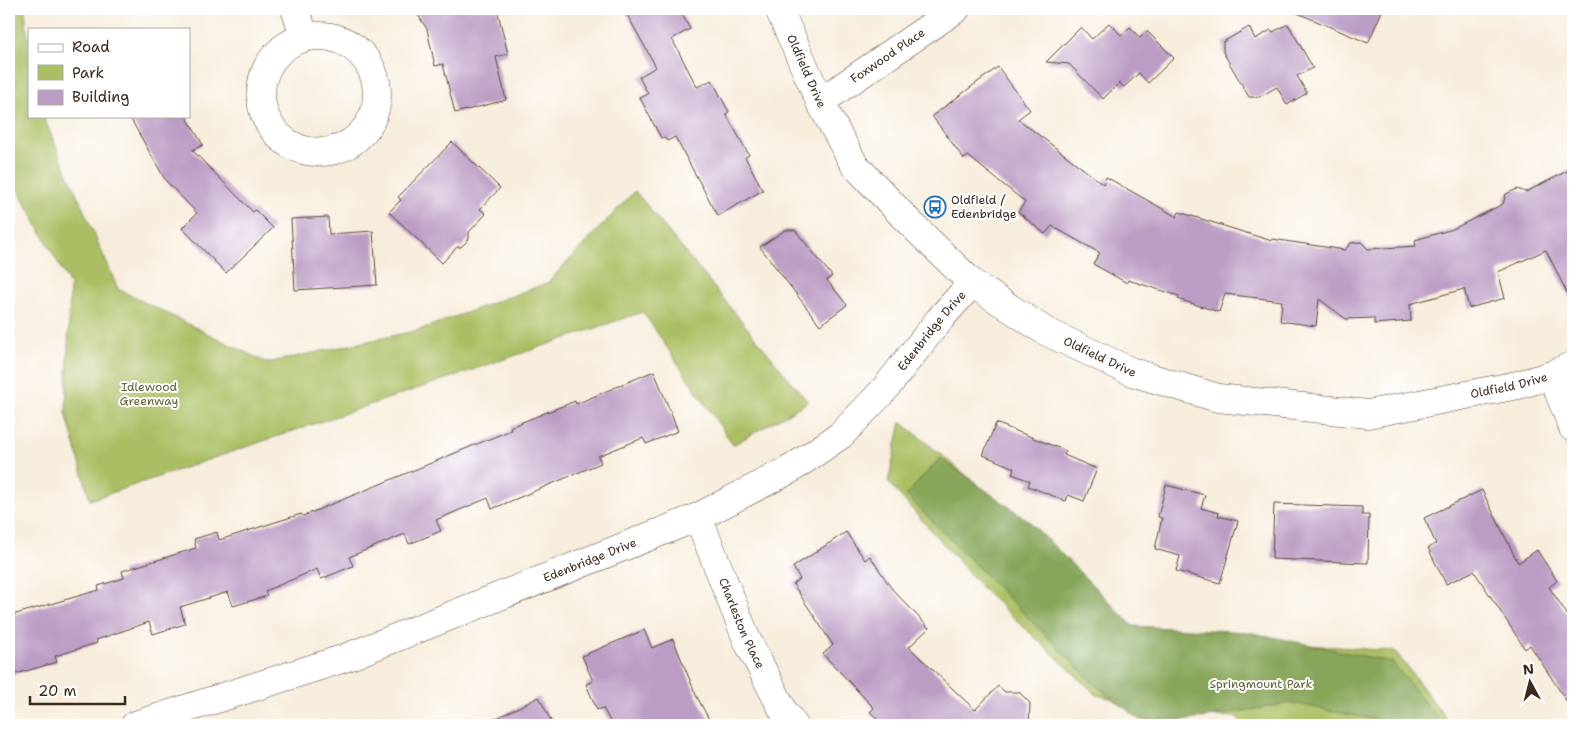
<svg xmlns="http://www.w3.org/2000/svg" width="1582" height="734" font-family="'Shantell Sans',sans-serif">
	<rect width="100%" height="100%" fill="#fff"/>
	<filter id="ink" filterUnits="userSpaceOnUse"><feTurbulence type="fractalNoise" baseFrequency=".02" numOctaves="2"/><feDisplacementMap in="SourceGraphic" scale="10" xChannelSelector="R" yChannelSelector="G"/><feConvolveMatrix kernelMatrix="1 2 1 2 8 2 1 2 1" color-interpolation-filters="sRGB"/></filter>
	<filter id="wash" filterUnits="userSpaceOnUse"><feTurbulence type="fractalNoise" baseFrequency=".0096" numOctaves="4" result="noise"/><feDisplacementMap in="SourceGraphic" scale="20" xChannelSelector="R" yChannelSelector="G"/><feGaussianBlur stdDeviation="1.12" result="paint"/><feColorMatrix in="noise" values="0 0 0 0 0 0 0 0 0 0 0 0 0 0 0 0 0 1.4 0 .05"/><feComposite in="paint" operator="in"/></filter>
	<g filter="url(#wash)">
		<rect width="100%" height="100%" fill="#f7eddc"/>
		<g fill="#aabf64" stroke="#727441">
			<polygon points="9,9 25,9 29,49 29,116 43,116 118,289 267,363 419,330 547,283 635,191 808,402 733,445 643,312 90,500 66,413 70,285 9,173"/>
			<polygon points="901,422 998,501 1120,632 1395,651 1451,725 1244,725 1237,717 1176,714 1097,695 986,592 888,482"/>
		</g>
		<polygon fill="#87a65a" stroke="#61683c" points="940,458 1029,521 1133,626 1248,632 1392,662 1443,725 1393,725 1391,723 1292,703 1189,720 1140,720 1093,683 906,495"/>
		<g id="blocks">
			<g fill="#bb9cc4">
				<polygon points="414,9 497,9 508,54 496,57 506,100 455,113 443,64 435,66 427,29"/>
				<polygon points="624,9 679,9 690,29 672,39 697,87 712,80 729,112 726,114 749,155 745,157 763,190 718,216 675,137 667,141 664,137 661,138 640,98 648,94 639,77 656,67"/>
				<polygon points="1288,9 1383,9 1368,43"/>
				<polygon points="1109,23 1121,35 1130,27 1140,38 1147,31 1174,58 1148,83 1139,73 1124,87 1119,83 1103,99 1069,64 1046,62 1081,27 1092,39"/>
				<polygon points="1288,24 1313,68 1297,76 1307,93 1287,105 1277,87 1259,97 1249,97 1223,52 1223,42 1249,27 1255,39 1271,30 1273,32"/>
				<polygon points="998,67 1030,110 1018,119 1103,184 1106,177 1177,217 1179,212 1272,241 1272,239 1345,250 1351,243 1361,242 1368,249 1416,246 1415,240 1453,229 1503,204 1506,194 1517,189 1526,192 1573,168 1573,305 1546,250 1498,272 1505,298 1469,308 1464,289 1410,304 1411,321 1374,324 1374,318 1346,319 1319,299 1316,326 1280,321 1282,301 1225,294 1219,312 1178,299 1179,296 1128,280 1127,283 1093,264 1100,253 1052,226 1045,234 1018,212 1025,202 968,156 964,159 932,116"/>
				<polygon points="129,116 186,116 203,145 192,150 253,212 255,210 273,228 226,273 182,228 197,213 166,181"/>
				<polygon points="452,142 500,188 480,209 486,214 469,232 469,239 461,247 457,247 442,263 389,212 401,200 398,197"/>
				<polygon points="328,217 329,234 373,231 377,285 295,290 291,219"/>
				<polygon points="785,230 795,230 832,276 827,280 847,305 820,325 760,247"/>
				<polygon points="654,371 678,431 646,444 643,438 598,456 601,463 492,509 488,498 436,520 441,531 409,544 405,534 349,557 353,566 321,579 317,569 265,591 267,596 233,606 228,592 180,607 185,624 153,634 149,622 96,640 97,643 55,656 57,662 9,676 9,616 99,590 98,586 124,578 122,571 196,548 194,539 217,532 219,540 301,514 303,516 511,430 510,427 575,401 576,404"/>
				<polygon points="996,423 1066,451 1064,455 1097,469 1084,501 1068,495 1066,501 1028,486 1030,481 1012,474 1014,468 983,455"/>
				<polygon points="1166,485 1205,495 1201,508 1219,513 1218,516 1238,521 1220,583 1176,571 1180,556 1155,549 1162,518 1158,517"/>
				<polygon points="1482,490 1518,563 1537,550 1557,581 1549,587 1573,623 1573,711 1530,645 1525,649 1474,571 1446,584 1428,548 1436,544 1424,518"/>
				<polygon points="1274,504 1362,507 1362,515 1369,515 1368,563 1272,559"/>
				<polygon points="846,532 865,560 870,556 892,589 929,628 909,647 975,710 998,686 1005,692 1019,692 1030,703 1029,725 884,725 870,712 874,708 823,654 833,645 793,584 800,579 793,567"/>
				<polygon points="644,630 652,648 673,639 696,695 712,725 612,725 603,708 597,710 586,684 593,681 582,656"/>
				<polygon points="539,697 553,725 483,725"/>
			</g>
		</g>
	</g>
	<g filter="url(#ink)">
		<use href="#blocks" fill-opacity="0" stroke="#57473a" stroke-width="1"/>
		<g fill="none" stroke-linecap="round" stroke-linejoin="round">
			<g stroke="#57473a" stroke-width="29">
				<g id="minor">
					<polyline points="295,9 305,37"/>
					<circle cx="319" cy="94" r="58"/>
					<path id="s1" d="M820,102L956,9"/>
					<polyline points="1552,375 1573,428"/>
					<path id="s2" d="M698,517L747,640L784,712L794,725"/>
					<path id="s3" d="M135,725L345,658L698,517L791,469L841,435L884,390L939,320L972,283"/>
				</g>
			</g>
			<g stroke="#57473a" stroke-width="29">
				<g id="tertiary">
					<path id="s4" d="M779,9L820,102L854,164L905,218L972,283L1045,331L1132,372L1218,398L1368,414L1518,385L1552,375L1573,365"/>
				</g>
			</g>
			<use href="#minor" stroke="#fff" stroke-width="28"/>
			<use href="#tertiary" stroke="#fff" stroke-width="28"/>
		</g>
	</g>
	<defs>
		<g id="bus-ring" transform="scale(1.125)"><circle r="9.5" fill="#fff" stroke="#1f6fb2" stroke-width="1.5"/><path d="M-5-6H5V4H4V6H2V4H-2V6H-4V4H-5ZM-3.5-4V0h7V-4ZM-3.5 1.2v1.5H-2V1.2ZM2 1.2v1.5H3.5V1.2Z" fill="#1f6fb2"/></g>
	</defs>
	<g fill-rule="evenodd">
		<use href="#bus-ring" x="935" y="207"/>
	</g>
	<g text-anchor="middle" stroke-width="4" stroke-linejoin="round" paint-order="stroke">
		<g font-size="12" fill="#3b2a1e" stroke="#fff">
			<text dy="4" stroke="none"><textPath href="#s1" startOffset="82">Foxwood Place</textPath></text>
			<text dy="4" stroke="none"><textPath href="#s4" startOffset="68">Oldfield Drive</textPath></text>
			<text dy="4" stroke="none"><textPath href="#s3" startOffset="904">Edenbridge Drive</textPath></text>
			<text dy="4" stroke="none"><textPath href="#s4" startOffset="488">Oldfield Drive</textPath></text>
			<text dy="4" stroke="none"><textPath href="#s4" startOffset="908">Oldfield Drive</textPath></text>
			<text dy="4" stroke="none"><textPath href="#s3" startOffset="484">Edenbridge Drive</textPath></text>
			<text dy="4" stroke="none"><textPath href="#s2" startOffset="115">Charleston Place</textPath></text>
		</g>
		<g font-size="12" fill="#3b2a1e" stroke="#fff" text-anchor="start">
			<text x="951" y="204">Oldfield /<tspan x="951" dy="14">Edenbridge</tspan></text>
		</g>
		<g font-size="12" fill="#625e36" stroke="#fff">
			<text x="149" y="391">Idlewood<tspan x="149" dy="14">Greenway</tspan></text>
			<text x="1261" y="688">Springmount Park</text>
		</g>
	</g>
	<rect width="1582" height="734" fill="none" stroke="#fff" stroke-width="30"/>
	<rect x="28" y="28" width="162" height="90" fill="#ffffff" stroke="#b1aaa5"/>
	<rect x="38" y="44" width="25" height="8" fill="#ffffff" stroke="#b1aaa5"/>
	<text x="72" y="52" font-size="15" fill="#3b2a1e">Road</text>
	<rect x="38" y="65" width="25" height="15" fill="#aabf64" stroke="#b1aaa5"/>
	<text x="72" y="78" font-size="15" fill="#3b2a1e">Park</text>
	<rect x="38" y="90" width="25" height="15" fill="#bb9cc4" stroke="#b1aaa5"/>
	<text x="72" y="102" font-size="15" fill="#3b2a1e">Building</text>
	<g transform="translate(1530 682) rotate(353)" stroke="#ffffff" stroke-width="4" paint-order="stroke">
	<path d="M0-4L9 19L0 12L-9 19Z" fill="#3b2a1e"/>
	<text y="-8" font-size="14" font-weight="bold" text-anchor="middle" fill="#3b2a1e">N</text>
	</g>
	<path d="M30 696v8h95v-8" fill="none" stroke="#3b2a1e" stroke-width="2.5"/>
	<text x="38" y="696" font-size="15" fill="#3b2a1e" stroke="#ffffff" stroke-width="4" paint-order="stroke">20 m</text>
</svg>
